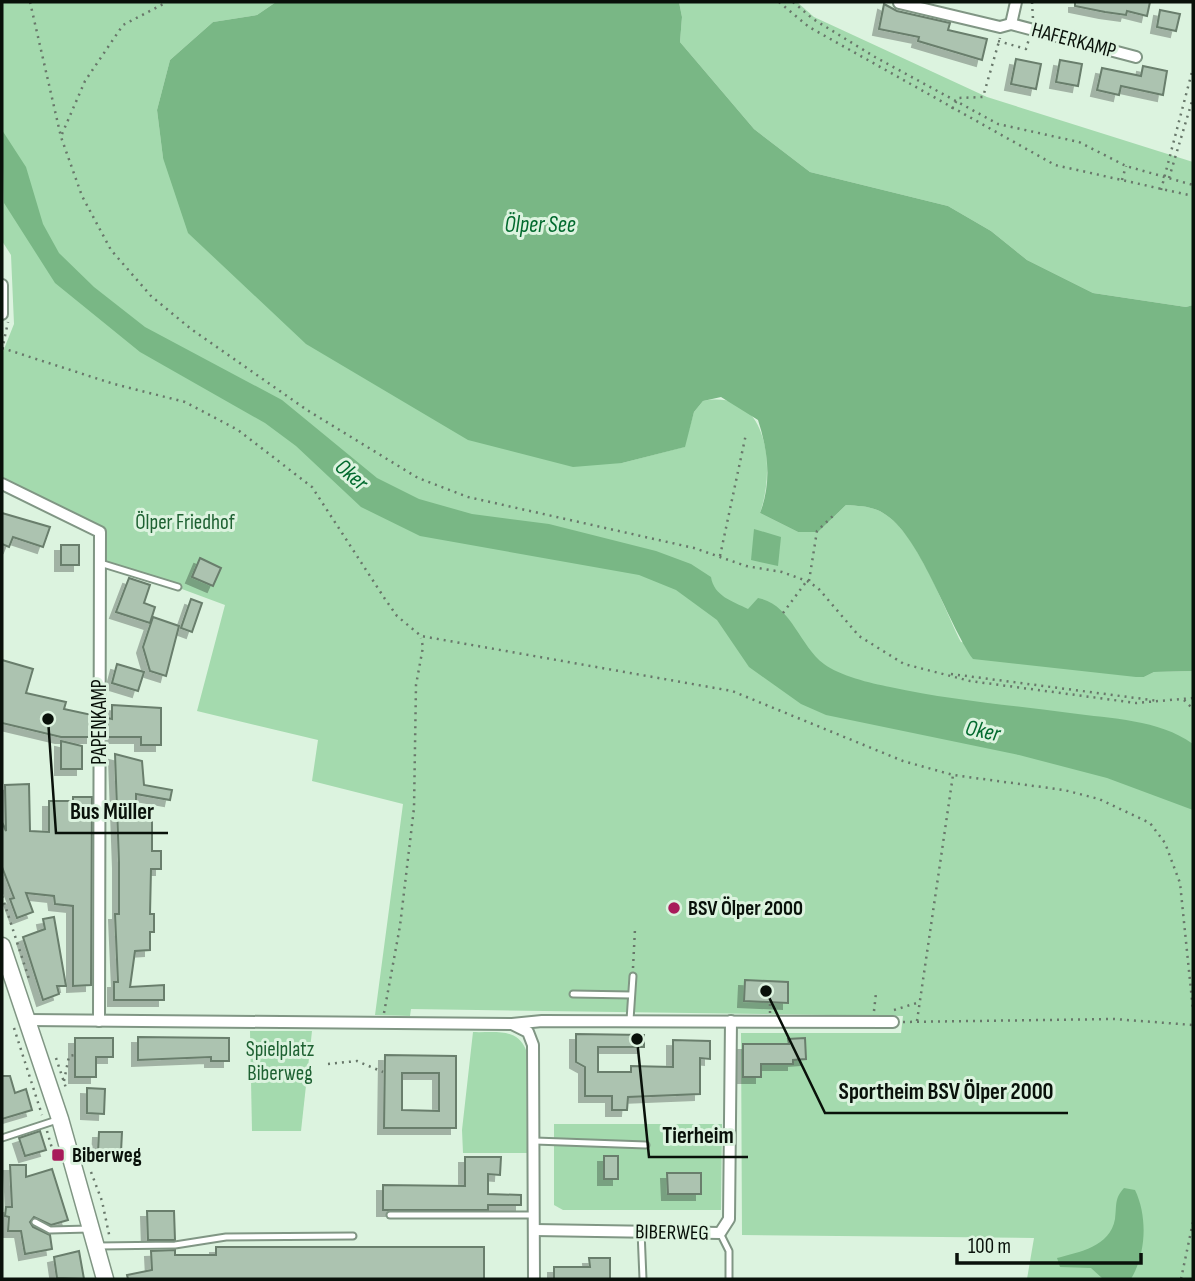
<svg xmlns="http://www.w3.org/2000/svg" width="1195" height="1281" font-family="'Sofia Sans Condensed',sans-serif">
	<defs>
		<filter id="shadow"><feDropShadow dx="-6" dy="6" stdDeviation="0" flood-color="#0004"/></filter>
	</defs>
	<rect width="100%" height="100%" fill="#dcf3df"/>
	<g fill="#a4daae">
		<path d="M2,2H276L257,15L213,22L170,60L157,110L163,158L622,463L684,447L694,412L703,401C768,388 776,467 760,513L798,532H818L846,505C859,506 872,506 883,513C917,532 943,606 961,642L1144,677L1154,672L1193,671V1279H1027L1034,1238L742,1235L741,1033H901L903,1016L411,1009L410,1016L375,1015L403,804L312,781L318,740L197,711L225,605L101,559V531L2,483V354L14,324L11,255L2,241Z"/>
		<polygon points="679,2 797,2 814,17 987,97 1193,162 1193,305 1186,307 1093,293 1027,260 991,231 948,206 810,172 754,129 680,42 682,17"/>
		<polygon points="250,1031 312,1031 301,1131 252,1131"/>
		<path d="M473,1032C494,1033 517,1027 526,1050L527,1153H463L462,1130Z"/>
		<polygon points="554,1124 722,1124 721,1210 563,1210 554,1205"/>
	</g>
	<g fill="#79b785">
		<path d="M276,2H679L682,17L680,42L754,129L810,172L948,206L991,231L1027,260L1093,293L1186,307L1193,305V671L1154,672L1144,677H1136L973,659C947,622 920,534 883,513C872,506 859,506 846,505L818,532H798L760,513C772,482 768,451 758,420L721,397L703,401L694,412L685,447L622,463L573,467L468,440L306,344L188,233L163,158L157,110L170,60L213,22L257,15Z"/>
		<path d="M2,130L26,167L43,224L59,253L94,287L145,327L282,400L377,478L419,499L472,514L549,524L656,551L691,564L711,577C714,596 732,601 748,609L758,598C791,604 799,645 824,664C840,676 870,683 890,687C949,700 1010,705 1070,713C1112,719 1158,719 1193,744V810L1107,778L1019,755L826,715L801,704L749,667L717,620L676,590L639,575L420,536L361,507L296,446L265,423L140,352L55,283L4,203Z"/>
		<polygon points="754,529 781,537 778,566 751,560"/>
		<path d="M1124,1188L1135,1190C1148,1217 1146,1254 1131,1279H1103L1091,1268L1060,1267L1057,1258C1079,1252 1110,1247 1115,1219C1117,1205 1114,1199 1124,1188Z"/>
	</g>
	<g fill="#acc3b0" stroke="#697e6c" stroke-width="2" fill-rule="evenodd" filter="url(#shadow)">
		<polygon points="1075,2 1150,2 1147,16 1127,11 1126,15 1105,12 1075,6"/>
		<polygon points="884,4 897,11 950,23 948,30 987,39 982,60 918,41 919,37 879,29"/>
		<polygon points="1160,10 1180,14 1176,31 1157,27"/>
		<polygon points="1016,59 1041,64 1036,89 1011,84"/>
		<polygon points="1060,60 1082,64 1078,86 1056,82"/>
		<polygon points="1143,66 1167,71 1163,95 1121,86 1119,95 1097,90 1102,68 1141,76"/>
		<polygon points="2,513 50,527 43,547 13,537 9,547 2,544"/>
		<rect x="61" y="545" width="18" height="20"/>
		<polygon points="200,558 221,568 213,586 192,577"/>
		<polygon points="129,578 150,585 144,603 155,607 150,623 116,612"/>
		<polygon points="191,599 202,603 192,632 181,628"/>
		<polygon points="153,617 179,626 166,676 150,671 143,647"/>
		<polygon points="2,660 33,669 26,693 66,702 64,709 92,715 92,737 61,737 2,723"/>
		<polygon points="117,664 144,672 138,691 112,683"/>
		<polygon points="112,705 161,708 161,745 141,745 141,737 107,737 108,718 112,719"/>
		<polygon points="61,741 82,746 82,769 61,769"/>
		<polygon points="115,754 142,761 144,785 172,790 170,800 136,794 136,816 152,816 152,851 161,851 161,869 151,869 150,914 154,914 154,932 150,932 150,950 135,951 130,987 164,985 164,1000 114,1000 114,982 118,982 115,914 119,914 119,862"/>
		<polygon points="29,784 30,831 49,832 49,801 73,801 73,797 92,797 91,985 73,986 73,906 55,904 54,896 26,893 33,912 17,918 10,899 14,898 2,867 2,822 6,831 5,785"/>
		<polygon points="54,917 66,986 57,986 59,994 43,1000 23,937 45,929 43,919"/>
		<polygon points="745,980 788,982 788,1003 744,1001"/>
		<polygon points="576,1034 644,1035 644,1047 598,1047 598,1072 631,1072 631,1066 673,1067 673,1040 710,1041 710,1059 700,1058 700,1094 628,1097 627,1110 612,1110 612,1096 585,1096 585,1067 576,1062"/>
		<polygon points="138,1037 229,1038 229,1061 211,1061 211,1057 138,1060"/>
		<polygon points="75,1038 113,1038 113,1057 96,1057 96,1077 75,1077"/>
		<polygon points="805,1038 806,1059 793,1060 793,1064 761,1064 761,1077 743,1077 743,1044 789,1044 788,1039"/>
		<path d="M385,1055L456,1056V1128H384ZM402,1073H439V1111L402,1110Z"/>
		<polygon points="2,1076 10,1076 15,1093 26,1089 32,1110 2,1119"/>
		<polygon points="87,1088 105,1089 104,1114 87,1113"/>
		<polygon points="40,1131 46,1150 25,1156 19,1138"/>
		<polygon points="99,1132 122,1132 121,1152 98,1152"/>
		<rect x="604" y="1156" width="14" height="23"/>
		<polygon points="465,1157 501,1157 500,1175 488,1174 488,1194 521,1195 521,1205 488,1205 488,1210 383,1210 383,1185 465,1186"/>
		<polygon points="10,1165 26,1165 26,1177 52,1169 68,1220 51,1225 34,1217 30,1222 33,1227 50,1235 52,1249 25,1254 21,1231 8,1231 9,1217 5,1216 6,1207 12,1207"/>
		<polygon points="667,1173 701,1173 701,1194 668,1194"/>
		<polygon points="147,1211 174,1211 175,1240 148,1240"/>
		<polygon points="216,1247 484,1247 484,1279 128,1279 127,1275 152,1270 151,1251 175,1250 175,1255 216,1255"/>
		<polygon points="79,1251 84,1279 57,1278 54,1257"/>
		<polygon points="589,1258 610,1258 610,1279 554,1279 554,1267 590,1267"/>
	</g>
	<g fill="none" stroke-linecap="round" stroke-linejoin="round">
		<g stroke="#809684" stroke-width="9">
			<g id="lane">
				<polyline points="100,563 178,587"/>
				<polyline points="573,994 631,995"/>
				<polyline points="630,1020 633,976"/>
				<polyline points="2,1138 57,1120"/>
				<polyline points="535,1141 646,1145"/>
				<polyline points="390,1215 535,1215"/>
				<polyline points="35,1222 50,1230 89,1229"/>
				<polyline points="641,1231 643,1279"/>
				<polyline points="720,1233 729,1251 729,1279"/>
				<polyline points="98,1246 175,1245 226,1237 353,1236"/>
			</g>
		</g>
		<g stroke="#809684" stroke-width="14">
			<g id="street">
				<polyline points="899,3 1000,27 1011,24 1136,57"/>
				<polyline points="1011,24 1016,2"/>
				<polyline points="2,285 2,314"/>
				<polyline points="2,484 100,532 99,1021"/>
				<polyline points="28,1020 512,1024 542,1021 893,1022"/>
				<polyline points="512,1024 528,1032 533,1045 534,1279"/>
				<polyline points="535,1230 720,1233 729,1219 731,1021"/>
			</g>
		</g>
		<g stroke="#809684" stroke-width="19">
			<polyline id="secondary" points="2,946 60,1119 105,1279"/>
		</g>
		<g stroke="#68776a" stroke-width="2.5" stroke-dasharray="2 5" stroke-linecap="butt">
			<polyline points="30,2 61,137 82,196 111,250 151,296 191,329 307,410 418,478 468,497 694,548 746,566 782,572 807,581 818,588 859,636 904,664 970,681 1136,703 1193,698"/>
			<polyline points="779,2 809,27 1055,165 1193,196"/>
			<polyline points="793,2 813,19 875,57 998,124 1079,142 1126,166 1193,185"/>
			<polyline points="1032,2 1033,19"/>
			<polyline points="998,41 1026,49 1029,39"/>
			<polyline points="952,109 958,98 983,97 1000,38"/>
			<polyline points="62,134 85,81 123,25 167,2"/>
			<polyline points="1169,178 1193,98"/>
			<polyline points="1122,180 1126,166"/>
			<polyline points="1161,190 1193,68"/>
			<polyline points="2,348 114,384 185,402 238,430 312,487 385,599 397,616 421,636 732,691 903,761 953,775 1064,790 1099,799 1150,823 1165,843 1180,883 1193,1010"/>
			<polyline points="2,350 8,322"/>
			<polyline points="720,556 746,434"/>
			<polyline points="809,581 817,531 836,513"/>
			<polyline points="783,613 806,582"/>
			<polyline points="951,674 1159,701"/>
			<polyline points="1184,700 1193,709"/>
			<polyline points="2,896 30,982"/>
			<polyline points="633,968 635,929"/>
			<polyline points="894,1010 920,1002"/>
			<polyline points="874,1011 876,993"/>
			<polyline points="384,1013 400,926 414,808 416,685 423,647 421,638"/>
			<polyline points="770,1013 770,1002"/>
			<polyline points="917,1021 953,775"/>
			<polyline points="903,1022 1114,1019 1193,1025"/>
			<polyline points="14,1028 42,1115"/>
			<polyline points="56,1058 66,1088"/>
			<polyline points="328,1064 357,1061 383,1072"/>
			<polyline points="64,1081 69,1056 75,1055"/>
			<polyline points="47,1131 53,1152"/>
			<polyline points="91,1172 102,1201 110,1239"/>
			<polyline points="1181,1279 1193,1222"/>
		</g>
		<use href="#lane" stroke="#fff" stroke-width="5"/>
		<use href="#street" stroke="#fff" stroke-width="10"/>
		<use href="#secondary" stroke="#fff" stroke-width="16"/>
	</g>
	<g fill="#a81b5b" stroke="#dcf3df" stroke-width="2.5">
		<circle cx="674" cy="908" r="7"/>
		<rect x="51" y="1148" width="14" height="14" rx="3.5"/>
	</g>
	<g text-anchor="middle" stroke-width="6" stroke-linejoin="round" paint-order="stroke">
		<g font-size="21" fill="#09110a" stroke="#dcf3df">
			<text transform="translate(1074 40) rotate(15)" y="7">HAFERKAMP</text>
			<text transform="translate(99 722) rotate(-90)" y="7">PAPENKAMP</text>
			<text transform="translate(672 1232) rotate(1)" y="7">BIBERWEG</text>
		</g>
		<g font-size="21" fill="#1e6132" stroke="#dcf3df">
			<text x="185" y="529">Ölper Friedhof</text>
			<text x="280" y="1056">Spielplatz<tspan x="280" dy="24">Biberweg</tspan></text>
		</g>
		<g font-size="21" font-weight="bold" fill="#09110a" stroke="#dcf3df" text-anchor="start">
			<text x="688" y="915">BSV Ölper 2000</text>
			<text x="72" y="1162">Biberweg</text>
		</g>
		<g font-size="23" font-style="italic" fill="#026a2e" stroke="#dcf3df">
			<text x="540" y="232">Ölper See</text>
			<text transform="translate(352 474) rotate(41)" y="8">Oker</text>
			<text transform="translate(983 730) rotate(12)" y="8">Oker</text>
		</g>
	</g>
	<path fill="none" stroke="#09110a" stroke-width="2.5" d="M48 719L56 833H168M766 991L825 1113H1068M637 1039L649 1157H748"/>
	<g fill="#09110a" stroke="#dcf3df" stroke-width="2.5">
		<circle cx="48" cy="719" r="7"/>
		<circle cx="766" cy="991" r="7"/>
		<circle cx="637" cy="1039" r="7"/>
	</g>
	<g font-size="23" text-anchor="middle" font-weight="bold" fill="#09110a" stroke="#dcf3df" stroke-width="6" stroke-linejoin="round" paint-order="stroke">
		<text x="112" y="819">Bus Müller</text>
		<text x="946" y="1099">Sportheim BSV Ölper 2000</text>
		<text x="698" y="1143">Tierheim</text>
	</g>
	<rect width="1195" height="1281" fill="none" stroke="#09110a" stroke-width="7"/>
	<path d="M957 1253v10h184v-10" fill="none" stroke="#09110a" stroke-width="3.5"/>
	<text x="968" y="1253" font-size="21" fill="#09110a" stroke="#dcf3df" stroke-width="5" paint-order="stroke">100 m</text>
</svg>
